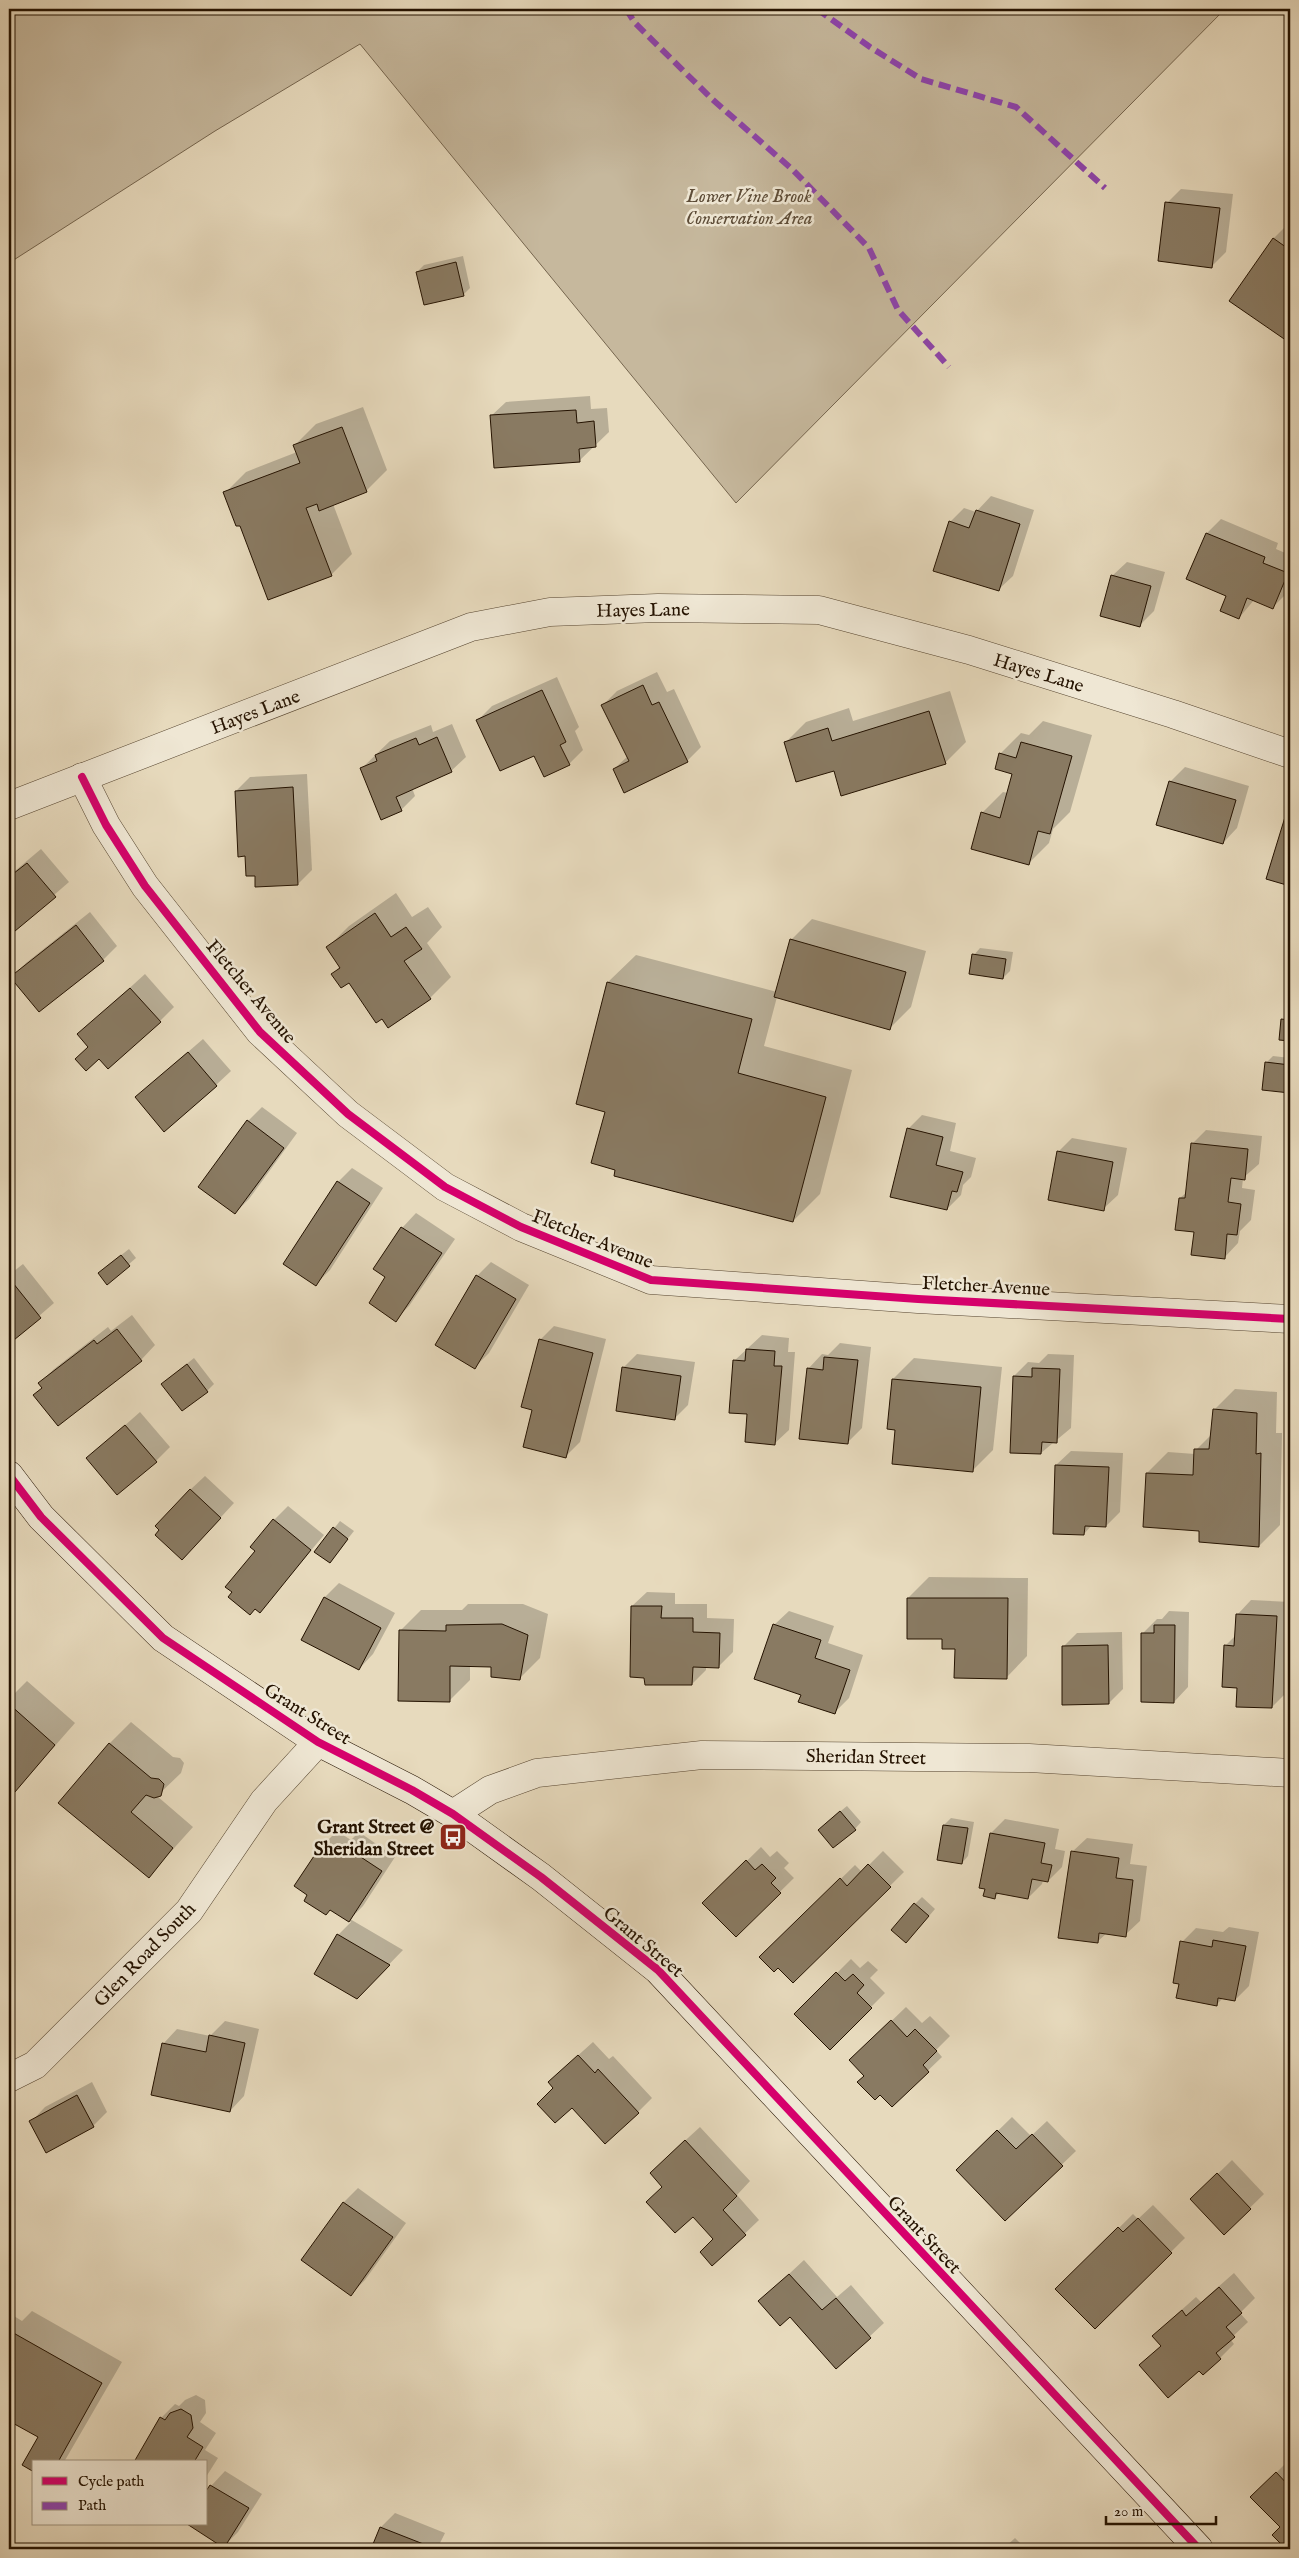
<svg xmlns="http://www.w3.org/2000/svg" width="1299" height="2558" font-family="'IM FELL English',serif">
	<rect width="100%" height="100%" fill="#e7dabd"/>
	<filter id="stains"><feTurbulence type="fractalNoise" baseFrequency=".004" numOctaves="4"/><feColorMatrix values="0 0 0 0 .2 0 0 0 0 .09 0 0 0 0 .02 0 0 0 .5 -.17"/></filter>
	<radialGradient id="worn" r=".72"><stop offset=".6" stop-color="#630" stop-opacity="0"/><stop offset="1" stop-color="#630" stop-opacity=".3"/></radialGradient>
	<polygon fill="#c6b89d" stroke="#75654e" points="9,9 1225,9 736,503 360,44 215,131 9,263"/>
	<g fill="#0003">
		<polygon points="1181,189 1233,194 1226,252 1212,266 1167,203"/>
		<polygon points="1288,224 1290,226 1290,342 1231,300 1274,238"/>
		<polygon points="463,256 470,288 463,295 417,272 424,265"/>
		<polygon points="590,396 591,409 607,408 609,432 579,461 491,416 506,402"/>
		<polygon points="363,407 387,470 366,491 333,504 352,554 331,575 240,524 225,493 246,472 297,452 295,445 316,424"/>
		<polygon points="991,496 1034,510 1013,576 998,590 950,522 964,508 976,512"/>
		<polygon points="1221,519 1278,543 1276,549 1290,555 1290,586 1287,593 1273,607 1254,600 1239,618 1227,595 1188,579 1207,533"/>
		<polygon points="1127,562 1165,572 1154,611 1140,625 1112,576"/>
		<polygon points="657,672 667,692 674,689 701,747 687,761 614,769 628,756 603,705 617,691"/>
		<polygon points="557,677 579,727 575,731 583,750 569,764 535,754 478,720 492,706"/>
		<polygon points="950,691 966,742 945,763 835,769 785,743 806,722 849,708 853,721"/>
		<polygon points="1043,721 1092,735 1070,812 1053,829 1049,843 1028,864 982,813 1003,792 1008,793 1014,773 1000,754 1021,733 1029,735"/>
		<polygon points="452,724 466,757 451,771 412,788 415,796 401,810 361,769 390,741 431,725 433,732"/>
		<polygon points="1185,767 1249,786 1237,828 1223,843 1170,782"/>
		<polygon points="307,774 312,870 298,884 256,874 246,855 236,791 250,777"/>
		<polygon points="1290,814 1290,885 1268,878 1286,818"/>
		<polygon points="41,849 69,882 9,934 9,876"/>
		<polygon points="396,893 412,917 428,907 442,927 427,943 451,977 430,998 333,974 340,966 328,947 349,926"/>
		<polygon points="90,912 117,946 103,960 12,977 26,963"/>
		<polygon points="812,919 926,951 911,1007 890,1028 777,997 764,1046 852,1070 820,1194 793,1221 617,1169 607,1111 577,1103 608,982 636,955 777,992 791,940"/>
		<polygon points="9,940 14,947 9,952"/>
		<polygon points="980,948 1013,952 1010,971 1003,978 974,955"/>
		<polygon points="145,974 174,1007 160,1021 89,1046 79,1034"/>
		<polygon points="1290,1013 1290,1040 1281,1039 1283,1020"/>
		<polygon points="203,1039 231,1071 216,1085 136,1097"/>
		<polygon points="1273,1056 1290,1058 1290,1091 1264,1089 1266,1063"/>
		<polygon points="262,1107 297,1133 249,1199 235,1213 248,1121"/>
		<polygon points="922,1115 956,1123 950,1151 976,1158 971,1177 963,1185 961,1195 947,1209 908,1129"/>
		<polygon points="1206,1130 1262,1136 1259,1164 1243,1178 1242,1188 1255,1190 1251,1220 1240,1231 1238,1243 1224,1258 1180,1198 1187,1192 1192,1144"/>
		<polygon points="1072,1138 1127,1148 1118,1195 1103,1209 1058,1152"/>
		<polygon points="352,1168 383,1188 330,1270 316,1284 338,1182"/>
		<polygon points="416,1213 455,1239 409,1306 395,1320 387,1276 402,1228"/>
		<polygon points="129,1249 136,1258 107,1283 106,1267"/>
		<polygon points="491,1262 529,1285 489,1353 475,1367 477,1276"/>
		<polygon points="23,1264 54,1303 9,1342 9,1275"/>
		<polygon points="132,1315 155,1345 141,1360 58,1425 35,1395 43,1387 40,1383 54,1369 108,1327 111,1331"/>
		<polygon points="554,1326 606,1339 580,1442 565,1457 533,1409 540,1340"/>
		<polygon points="762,1335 789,1338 788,1352 795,1352 789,1430 774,1444 748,1413 734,1361"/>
		<polygon points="840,1343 871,1347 862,1428 847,1443 808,1369 822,1354 828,1355"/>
		<polygon points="637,1354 695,1362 688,1405 674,1419 623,1368"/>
		<polygon points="1048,1354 1074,1355 1071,1428 1041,1453 1014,1376 1028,1362 1039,1363"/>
		<polygon points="194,1358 214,1384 207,1391 162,1384"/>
		<polygon points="914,1358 1002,1367 993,1450 972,1471 897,1428 893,1379"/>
		<polygon points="1235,1389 1277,1392 1276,1433 1282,1433 1280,1525 1259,1546 1200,1530 1147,1473 1168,1452 1195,1454 1196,1450 1212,1434 1214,1410"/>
		<polygon points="140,1412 170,1447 156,1461 88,1458"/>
		<polygon points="1071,1451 1123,1453 1120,1512 1106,1526 1092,1525 1084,1534 1056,1465"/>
		<polygon points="205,1476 234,1503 196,1544 190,1490"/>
		<polygon points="288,1506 324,1535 260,1611 255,1608 257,1551 274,1520"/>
		<polygon points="340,1521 354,1531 330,1561 316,1551"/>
		<polygon points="929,1577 1028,1578 1027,1656 1006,1678 956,1648 943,1638 908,1598"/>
		<polygon points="339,1583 395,1613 373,1654 359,1669 302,1639 325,1597"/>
		<polygon points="647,1592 675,1593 675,1604 707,1604 707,1618 734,1619 733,1652 719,1666 706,1666 706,1670 692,1684 632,1606"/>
		<polygon points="1251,1600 1290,1602 1286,1693 1272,1707 1238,1687 1225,1646 1236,1635 1237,1615"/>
		<polygon points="468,1604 523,1604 548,1614 540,1658 519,1679 492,1666 470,1665 470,1680 449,1701 400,1631 421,1610 462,1610"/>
		<polygon points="789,1611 834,1626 828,1643 863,1655 849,1698 835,1712 802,1694 774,1625"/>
		<polygon points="1169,1611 1189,1612 1188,1687 1174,1702 1143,1633 1157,1619 1162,1619"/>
		<polygon points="1122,1632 1123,1689 1109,1703 1063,1647 1077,1633"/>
		<polygon points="27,1681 75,1723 9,1798 9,1699"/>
		<polygon points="131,1722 173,1757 180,1758 184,1763 181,1773 157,1796 193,1827 149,1876 60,1803 110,1743"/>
		<polygon points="847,1806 861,1822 855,1829 826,1823"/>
		<polygon points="951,1818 974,1822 968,1856 962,1863 944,1825"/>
		<polygon points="1005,1819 1059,1829 1055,1849 1065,1851 1062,1867 1048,1881 1043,1880 1042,1884 1028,1898 1000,1892 994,1898 991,1833"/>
		<polygon points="337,1831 351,1840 359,1832 395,1857 363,1906 350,1919 403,1950 371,1983 338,1935 351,1922 309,1895 323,1845"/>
		<polygon points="1087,1838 1133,1844 1130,1864 1147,1866 1140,1921 1125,1935 1107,1933 1097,1942 1072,1852"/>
		<polygon points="761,1847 770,1857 777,1851 789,1863 784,1868 794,1878 736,1935 704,1903"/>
		<polygon points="883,1851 904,1872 793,1982 778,1966 761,1957 855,1865 862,1872"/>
		<polygon points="922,1897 935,1909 913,1935 915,1904"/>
		<polygon points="1229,1927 1259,1932 1249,1986 1235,2000 1223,1998 1216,2005 1181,1983 1182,1942 1196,1928 1223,1932"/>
		<polygon points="851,1959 860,1968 868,1961 878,1970 870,1978 885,1993 830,2048 796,2014"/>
		<polygon points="906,2007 922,2023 930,2016 950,2036 936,2050 942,2057 892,2105 851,2060"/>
		<polygon points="225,2021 259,2029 244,2096 230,2111 163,2044 177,2029 210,2036"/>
		<polygon points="593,2042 609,2059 613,2056 652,2098 638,2112 555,2088 564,2068"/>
		<polygon points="92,2082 107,2112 93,2126 31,2122 45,2107"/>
		<polygon points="1012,2117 1031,2136 1047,2121 1076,2151 1005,2219 958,2170"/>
		<polygon points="700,2127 750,2181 737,2195 759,2220 712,2265 715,2239 663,2186 665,2159"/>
		<polygon points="1232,2160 1264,2194 1224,2233 1192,2199"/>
		<polygon points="358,2188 406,2223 365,2280 351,2294 303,2260 344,2202"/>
		<polygon points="1153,2205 1185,2238 1095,2327 1057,2289 1133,2214 1138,2219"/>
		<polygon points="804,2260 837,2297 851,2285 884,2323 837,2367 790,2315 760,2301"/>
		<polygon points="1234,2273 1255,2298 1240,2313 1248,2322 1230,2339 1234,2344 1220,2358 1199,2369 1141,2365 1162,2345 1154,2336 1168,2322 1196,2297 1201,2302"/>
		<polygon points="32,2311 122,2362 64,2462 34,2462 24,2465 40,2437 9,2419 9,2313 22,2321"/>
		<polygon points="196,2395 205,2400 206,2413 200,2422 216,2433 205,2450 218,2458 206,2477 206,2462 135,2462 161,2418 175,2404 179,2406 185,2400"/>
		<polygon points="1290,2459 1290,2549 1287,2549 1274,2535 1281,2527 1252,2497"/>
		<polygon points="225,2471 262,2494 238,2532 224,2546 206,2524 211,2486"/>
		<polygon points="395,2513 445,2533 440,2543 456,2549 372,2549 381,2527"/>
		<polygon points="1015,2538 1026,2549 1003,2549"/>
	</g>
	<g fill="#897a62" stroke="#241200">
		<polygon points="1165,202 1220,208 1212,268 1158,261"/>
		<polygon points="1273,238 1290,250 1290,343 1229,301"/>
		<polygon points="456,262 464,296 424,305 416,272"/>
		<polygon points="576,410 577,423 594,421 596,447 579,449 580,462 494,468 490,415"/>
		<polygon points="342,427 367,492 319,511 317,504 306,508 332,576 268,600 240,526 236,526 223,492 300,463 293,445"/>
		<polygon points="976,510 1020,524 999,591 933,571 949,521 969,528"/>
		<polygon points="1206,533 1265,557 1263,563 1288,573 1273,609 1247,598 1239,619 1220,611 1226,596 1186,579"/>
		<polygon points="1111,575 1151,586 1140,627 1100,616"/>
		<polygon points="643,685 652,705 659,702 688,762 624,793 613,769 629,761 601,705"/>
		<polygon points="542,690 566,742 560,745 570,765 544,777 534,756 500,771 476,720"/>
		<polygon points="929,711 946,764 841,796 834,771 796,782 784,742 828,728 832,741"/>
		<polygon points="437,737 452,772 396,797 402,811 381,820 360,768 377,761 375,755 416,738 419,745"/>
		<polygon points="1021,742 1072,756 1050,834 1038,831 1029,865 971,849 981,812 1000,818 1012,774 995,769 999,753 1016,758"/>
		<polygon points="1169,781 1236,800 1223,844 1156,825"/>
		<polygon points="293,787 298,885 255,887 255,876 246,876 245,856 238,857 235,791"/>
		<polygon points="1285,817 1290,819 1290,886 1266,879"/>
		<polygon points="27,863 56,897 9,936 9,877"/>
		<polygon points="375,913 391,937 406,927 422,949 404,961 431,999 388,1028 382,1019 376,1023 349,983 341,988 331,974 340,968 326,947"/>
		<polygon points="76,925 104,961 39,1012 10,977"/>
		<polygon points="790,939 906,972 890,1030 774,997"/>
		<polygon points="972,954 1006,959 1003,979 969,974"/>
		<polygon points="607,982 752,1019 738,1073 826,1097 793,1222 614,1176 615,1170 591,1163 605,1112 576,1104"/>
		<polygon points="130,988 161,1022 108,1069 99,1059 86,1071 75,1059 88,1047 77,1034"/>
		<polygon points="1281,1019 1290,1020 1290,1041 1279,1040"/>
		<polygon points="188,1052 217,1086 164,1132 135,1097"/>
		<polygon points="1265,1062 1290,1065 1290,1093 1262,1090"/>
		<polygon points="247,1120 284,1148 235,1214 198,1187"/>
		<polygon points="907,1128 943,1137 936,1165 963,1172 957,1192 952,1191 947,1210 890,1197"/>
		<polygon points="1191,1143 1248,1149 1245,1180 1231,1178 1228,1202 1241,1204 1237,1235 1227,1234 1225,1259 1191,1255 1194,1232 1175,1230 1179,1198 1185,1198"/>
		<polygon points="1057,1151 1113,1162 1104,1211 1048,1200"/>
		<polygon points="337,1181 370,1203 316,1286 283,1264"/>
		<polygon points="401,1227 442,1253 396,1322 369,1303 385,1277 373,1269"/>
		<polygon points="121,1255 130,1266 107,1285 98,1273"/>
		<polygon points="476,1275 516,1299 475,1369 435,1345"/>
		<polygon points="9,1278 41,1318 9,1344"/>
		<polygon points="117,1329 142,1361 58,1426 33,1395 42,1388 38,1383 94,1340 97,1344"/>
		<polygon points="539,1339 593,1353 566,1458 523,1447 532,1410 521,1407"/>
		<polygon points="746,1349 775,1351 774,1366 782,1366 775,1445 745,1442 747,1414 729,1413 733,1360 745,1361"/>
		<polygon points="824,1357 858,1360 848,1444 799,1439 807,1368 823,1370"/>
		<polygon points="187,1364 208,1392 182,1411 161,1384"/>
		<polygon points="622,1367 681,1376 675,1420 616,1411"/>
		<polygon points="1032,1368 1060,1369 1057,1443 1042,1442 1041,1454 1010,1453 1013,1376 1032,1377"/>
		<polygon points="892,1379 981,1387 973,1472 892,1464 895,1430 887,1429"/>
		<polygon points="1213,1409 1257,1413 1256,1454 1261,1453 1259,1547 1199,1542 1199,1531 1143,1527 1146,1473 1193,1475 1194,1449 1209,1449"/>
		<polygon points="125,1425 157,1462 117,1495 86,1458"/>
		<polygon points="1055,1465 1109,1467 1106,1527 1085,1526 1084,1535 1053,1534"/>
		<polygon points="190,1489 221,1518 182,1560 155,1535 159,1530 155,1526"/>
		<polygon points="273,1519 311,1550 260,1613 255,1609 250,1615 228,1597 232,1592 225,1587 255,1551 250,1547"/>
		<polygon points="333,1527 348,1539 330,1563 314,1552"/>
		<polygon points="324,1597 381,1628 359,1670 301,1640"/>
		<polygon points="907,1598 1008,1598 1007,1679 954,1678 955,1649 942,1649 942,1639 907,1639"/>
		<polygon points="631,1606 662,1606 661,1618 693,1618 693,1632 720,1633 719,1668 693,1667 692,1685 645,1685 644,1678 630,1677"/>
		<polygon points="1236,1614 1277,1616 1272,1708 1236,1707 1237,1688 1222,1687 1224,1645 1234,1646"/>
		<polygon points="502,1624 528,1635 520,1680 491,1677 491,1667 450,1666 450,1702 398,1701 399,1630 446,1631 446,1625"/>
		<polygon points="773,1624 821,1640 815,1658 850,1670 835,1714 798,1702 801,1695 754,1679"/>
		<polygon points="1154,1625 1175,1625 1174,1703 1141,1702 1141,1633 1154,1633"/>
		<polygon points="1108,1645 1109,1704 1062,1705 1062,1646"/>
		<polygon points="9,1704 55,1745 9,1799"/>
		<polygon points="109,1743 151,1778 159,1779 164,1784 161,1796 154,1798 146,1795 131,1812 173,1848 149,1878 58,1803"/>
		<polygon points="840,1811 856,1830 833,1848 818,1830"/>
		<polygon points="943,1825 968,1828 962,1864 937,1860"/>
		<polygon points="990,1833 1045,1843 1041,1863 1052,1865 1048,1882 1032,1879 1028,1899 996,1893 995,1899 983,1896 985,1889 979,1888"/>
		<polygon points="322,1844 338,1855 344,1846 382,1871 349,1922 330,1910 326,1915 304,1901 307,1895 294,1886"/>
		<polygon points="1071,1851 1119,1858 1116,1878 1133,1880 1126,1937 1099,1933 1098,1943 1058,1938"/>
		<polygon points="746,1860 755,1870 762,1864 776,1878 771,1883 781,1893 736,1937 702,1903"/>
		<polygon points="868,1864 891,1887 793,1983 778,1968 774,1972 759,1957 840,1878 847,1886"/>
		<polygon points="914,1903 929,1916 906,1943 891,1930"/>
		<polygon points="337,1934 390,1965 357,1999 314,1974"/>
		<polygon points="1213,1940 1246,1946 1235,2001 1218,1998 1217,2006 1176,1998 1179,1984 1173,1983 1180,1941 1212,1947"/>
		<polygon points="836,1972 845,1981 853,1974 864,1985 857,1993 872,2008 830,2050 794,2014"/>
		<polygon points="891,2020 907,2037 915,2029 937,2051 923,2065 929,2072 892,2107 880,2095 875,2100 857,2082 864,2076 849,2060"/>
		<polygon points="209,2035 245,2043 230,2112 151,2095 162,2043 206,2052"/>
		<polygon points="578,2055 595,2073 598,2069 639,2113 605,2144 572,2108 555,2123 537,2104 553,2088 548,2082"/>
		<polygon points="77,2095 94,2127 46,2153 29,2121"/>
		<polygon points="997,2130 1016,2149 1032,2134 1063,2166 1005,2221 956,2170"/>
		<polygon points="685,2140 737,2196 723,2210 746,2235 712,2266 700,2252 713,2239 693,2217 675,2233 646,2202 662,2187 650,2173"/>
		<polygon points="1217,2173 1251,2209 1224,2235 1190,2199"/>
		<polygon points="343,2202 393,2237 351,2296 301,2260"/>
		<polygon points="1138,2218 1172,2253 1095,2329 1055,2289 1118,2227 1123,2232"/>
		<polygon points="789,2274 822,2310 836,2298 871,2338 836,2369 790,2317 780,2326 758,2301"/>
		<polygon points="1219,2287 1242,2313 1226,2327 1235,2337 1216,2353 1221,2359 1203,2375 1199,2371 1168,2398 1139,2365 1161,2346 1152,2336 1182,2310 1186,2316"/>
		<polygon points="10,2331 102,2383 58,2462 34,2462 34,2472 22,2465 38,2437 9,2421"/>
		<polygon points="181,2409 191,2415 193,2428 187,2437 203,2447 194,2462 134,2462 160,2417 165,2420 170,2413"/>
		<polygon points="1276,2472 1290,2487 1290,2549 1286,2549 1272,2535 1280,2527 1250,2497"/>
		<polygon points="210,2485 249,2508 224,2548 187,2524 206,2524 206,2491"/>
		<polygon points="380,2527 431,2547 430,2549 371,2549"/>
	</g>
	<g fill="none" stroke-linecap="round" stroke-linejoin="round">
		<g stroke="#55442f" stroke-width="29">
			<g id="street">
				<polyline points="82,777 106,825 145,886 260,1032 348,1114 445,1187 521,1227 651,1280 918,1299 1290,1319"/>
				<polyline points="9,806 471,627 550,612 658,608 819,610 969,650 1173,714 1290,754"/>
				<polyline points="453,1814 490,1790 537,1773 702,1755 1029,1758 1290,1773"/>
				<polyline points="9,2078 35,2065 189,1911 264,1801 318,1742"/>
			</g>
		</g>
		<g stroke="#241200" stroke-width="29">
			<polyline id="secondary" points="9,1475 41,1517 163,1638 318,1742 412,1790 453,1814 541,1877 658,1970 1199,2549"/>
		</g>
		<use href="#street" stroke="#efe7d4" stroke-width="28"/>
		<use href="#secondary" stroke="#efe7d4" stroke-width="28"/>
		<g stroke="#8e44ad" stroke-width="6" stroke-dasharray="12 6" stroke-linecap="butt">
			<polyline points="626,9 635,23 712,99 793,170 869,248 898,310 949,367"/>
			<polyline points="817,9 870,47 921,79 1016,107 1105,188"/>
		</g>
		<g stroke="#efe7d4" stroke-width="11">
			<g id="cycleway">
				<polyline points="82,777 106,825 145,886 260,1032 348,1114 445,1187 521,1227 651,1280 918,1299 1290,1319"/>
				<polyline points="9,1475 41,1517 163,1638 318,1742 412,1790 453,1814 541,1877 658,1970 1199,2549"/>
			</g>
		</g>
		<use href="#cycleway" stroke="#d6006c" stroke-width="8"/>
	</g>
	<defs>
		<g id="bus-square" transform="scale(1.4375)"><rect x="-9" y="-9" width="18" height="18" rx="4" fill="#8f2418" stroke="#efe7d4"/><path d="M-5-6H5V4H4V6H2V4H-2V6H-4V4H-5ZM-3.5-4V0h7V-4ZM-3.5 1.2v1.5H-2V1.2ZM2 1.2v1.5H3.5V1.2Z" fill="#fff"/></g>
	</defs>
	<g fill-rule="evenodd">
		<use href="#bus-square" x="453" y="1837"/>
	</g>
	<g text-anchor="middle" stroke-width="5" stroke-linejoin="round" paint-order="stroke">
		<g font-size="19" font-style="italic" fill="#5d4c37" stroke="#efe7d4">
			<text x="749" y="202">Lower Vine Brook<tspan x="749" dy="22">Conservation Area</tspan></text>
		</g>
		<g font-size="19" fill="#241200" stroke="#efe7d4">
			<text transform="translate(643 609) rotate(-1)" y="7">Hayes Lane</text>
			<text transform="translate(1039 672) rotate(17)" y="7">Hayes Lane</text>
			<text transform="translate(255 711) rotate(-21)" y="7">Hayes Lane</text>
			<text transform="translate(252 991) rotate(50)" y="7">Fletcher Avenue</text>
			<text transform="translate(593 1238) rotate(22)" y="7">Fletcher Avenue</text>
			<text transform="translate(986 1285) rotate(3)" y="7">Fletcher Avenue</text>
			<text transform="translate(308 1713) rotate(32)" y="7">Grant Street</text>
			<text transform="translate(866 1756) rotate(1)" y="7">Sheridan Street</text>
			<text transform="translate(644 1941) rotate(40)" y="7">Grant Street</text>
			<text transform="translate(144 1954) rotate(-46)" y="7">Glen Road South</text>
			<text transform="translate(925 2234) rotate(47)" y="7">Grant Street</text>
		</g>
		<g font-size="19" font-weight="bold" fill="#241200" stroke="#efe7d4" text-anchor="end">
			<text x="434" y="1833">Grant Street @<tspan x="434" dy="22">Sheridan Street</tspan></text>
		</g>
	</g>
	<rect width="1299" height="2558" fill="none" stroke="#e7dabd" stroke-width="30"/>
	<rect x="10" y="10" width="1279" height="2538" fill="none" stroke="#241200" stroke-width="2.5"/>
	<rect x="15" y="15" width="1269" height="2528" fill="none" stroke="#241200"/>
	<rect x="32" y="2460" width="175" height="65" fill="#efe7d4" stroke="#9e927f"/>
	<rect x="42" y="2477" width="25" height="8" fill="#d6006c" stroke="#9e927f"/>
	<text x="78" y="2486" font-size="15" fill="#241200">Cycle path</text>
	<rect x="42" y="2502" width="25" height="8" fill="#8e44ad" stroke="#9e927f"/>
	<text x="78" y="2510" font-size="15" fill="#241200">Path</text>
	<path d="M1106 2516v8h110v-8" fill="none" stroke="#241200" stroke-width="2.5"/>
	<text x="1114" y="2516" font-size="15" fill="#241200" stroke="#efe7d4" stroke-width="4" paint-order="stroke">20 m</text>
	<rect width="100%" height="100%" filter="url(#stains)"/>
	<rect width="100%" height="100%" fill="url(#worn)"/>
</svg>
